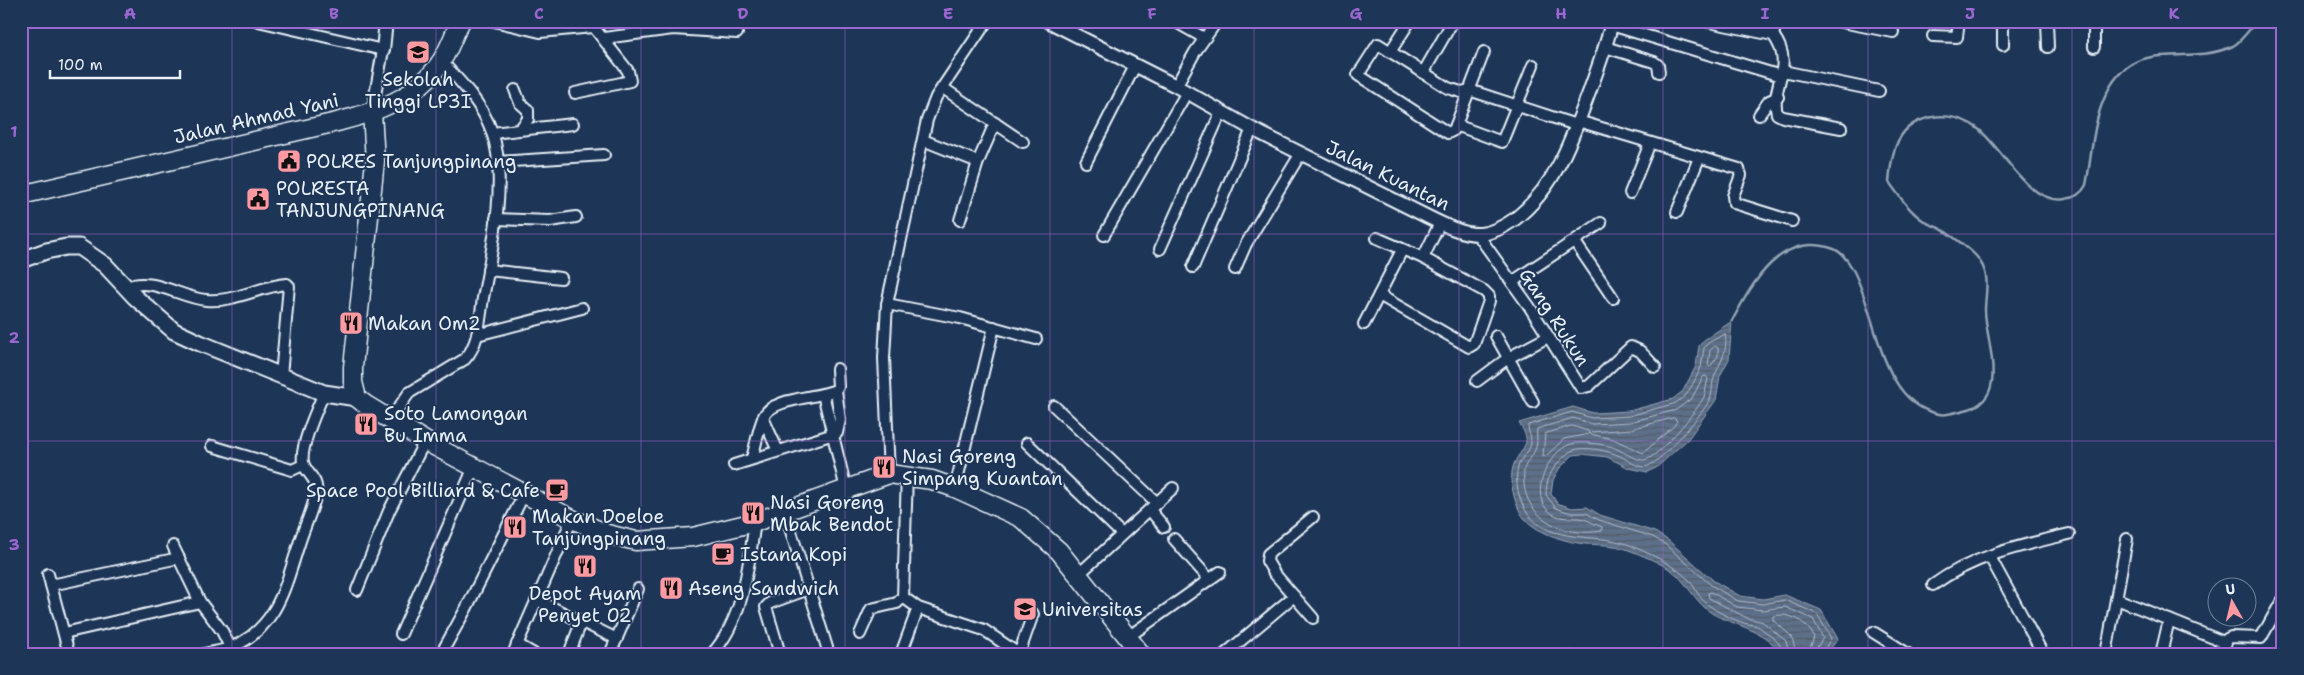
<svg xmlns="http://www.w3.org/2000/svg" width="2304" height="675" font-family="'Shantell Sans',sans-serif">
	<defs>
		<pattern id="water-rules" width="6" height="5" patternUnits="userSpaceOnUse" patternTransform="scale(1.25)"><rect width="6" height="5" fill="#5d7089"/><path d="M0 2.5h6" fill="none" stroke="#505a66"/></pattern>
	</defs>
	<rect width="100%" height="100%" fill="#1d3557"/>
	<filter id="ink" filterUnits="userSpaceOnUse"><feTurbulence type="fractalNoise" baseFrequency=".02" numOctaves="2"/><feDisplacementMap in="SourceGraphic" scale="10" xChannelSelector="R" yChannelSelector="G"/><feConvolveMatrix kernelMatrix="1 2 1 2 8 2 1 2 1" color-interpolation-filters="sRGB"/></filter>
	<g filter="url(#ink)">
		<g fill="url(#water-rules)" stroke="#95a4b5">
			<path d="M1732,321L1729,359L1720,376L1716,400L1688,439L1656,468L1647,472L1629,468L1607,457L1582,454L1573,455L1559,469L1553,480L1551,494L1557,503L1572,508L1587,507L1600,515L1655,532L1669,541L1714,581L1740,596L1763,599L1785,595L1821,610L1838,639L1826,654H1778C1774,633 1731,624 1713,614C1697,604 1690,588 1677,575C1667,565 1637,553 1623,548C1605,543 1594,546 1578,543C1560,540 1536,532 1524,518C1514,505 1508,479 1514,464C1517,455 1528,446 1526,437C1525,432 1521,427 1519,423L1573,407L1593,413L1629,411L1673,399L1683,391L1696,366L1699,346L1704,340Z"/>
			<polygon points="1570,650 1615,654 1565,654"/>
		</g>
		<g fill="none" stroke-linecap="round" stroke-linejoin="round">
			<g stroke="#b0bdcc" stroke-width="1">
				<polygon points="1715,346 1718,348 1718,356 1710,367 1708,365 1710,351"/>
				<path d="M1706,376L1708,379C1706,384 1706,392 1704,397C1696,412 1662,452 1648,459C1637,464 1620,448 1609,446C1598,444 1582,441 1571,444C1548,451 1527,496 1551,513C1563,521 1574,516 1584,519C1590,521 1596,525 1602,527V531C1562,538 1519,516 1524,471C1525,461 1534,456 1536,447C1538,441 1536,434 1537,429L1573,418L1592,424L1630,422L1676,410L1692,398L1703,377Z"/>
				<polygon points="1674,418 1677,421 1674,426 1643,453 1613,439 1590,434 1592,432 1631,429"/>
				<polygon points="1572,426 1588,431 1589,434 1564,439 1546,456 1543,456 1545,434"/>
				<path d="M1783,654C1782,642 1770,636 1762,629C1756,624 1750,625 1744,623C1731,619 1718,612 1707,604C1699,598 1695,587 1689,580C1672,563 1648,553 1627,544C1596,533 1550,544 1528,514C1519,502 1514,481 1518,467C1520,459 1527,454 1530,447C1533,439 1528,433 1528,425L1572,412L1592,418L1629,416L1676,403L1687,394L1695,380L1701,367L1704,348L1708,343L1725,334C1729,352 1718,365 1713,381C1712,387 1712,395 1710,400C1702,414 1662,461 1648,466C1637,469 1629,460 1620,456C1609,451 1583,445 1571,451C1567,453 1563,458 1560,461C1550,471 1546,482 1546,495L1556,508L1571,513H1586L1599,520L1653,537L1666,545L1711,585L1738,601L1763,604L1785,600L1817,614L1831,638L1822,654"/>
				<polyline points="1789,654 1786,641 1763,622 1747,618 1709,598 1708,593 1711,592 1737,607 1763,610 1785,607 1813,619 1823,638 1817,647 1816,654"/>
				<path d="M1796,654L1792,637L1773,620V616C1791,612 1807,622 1814,637L1808,654"/>
			</g>
			<path stroke="#95a4b5" stroke-width="2.5" d="M1732,321C1753,282 1781,230 1834,249C1842,252 1848,261 1852,268C1877,311 1879,403 1939,414C1946,416 1957,412 1965,410C2011,400 1986,343 1985,311C1985,291 1992,276 1977,257C1970,249 1951,235 1941,229C1936,226 1929,225 1924,221C1910,212 1899,196 1889,182C1891,158 1895,131 1919,121C1938,113 1960,115 1977,128C2002,146 2028,206 2065,199C2074,198 2082,193 2086,185C2092,156 2092,127 2104,99C2132,32 2183,69 2233,46C2241,42 2250,28 2257,21"/>
			<g stroke="#e8f1f8" stroke-width="14">
				<g id="minor">
					<polyline points="258,21 383,50 372,112"/>
					<polyline points="494,21 540,32 593,27"/>
					<polyline points="1174,21 1204,38"/>
					<path d="M1704,21L1773,35C1796,65 1770,86 1777,114L1783,117L1841,128"/>
					<polyline points="1836,21 1893,32"/>
					<polyline points="2047,21 2048,47"/>
					<polyline points="1611,25 1781,76"/>
					<polyline points="1068,31 1077,21"/>
					<polyline points="1773,35 1777,21"/>
					<polyline points="1933,36 1957,37 1959,21"/>
					<polyline points="604,38 673,29 737,33"/>
					<polyline points="2003,45 2003,21"/>
					<polyline points="1605,47 1654,62 1658,65 1659,72"/>
					<polyline points="2094,47 2094,21"/>
					<polyline points="1390,52 1410,21"/>
					<polyline points="1783,71 1879,91"/>
					<polyline points="1423,73 1453,21"/>
					<polyline points="1176,86 1195,52 1217,21"/>
					<polyline points="943,88 1023,142"/>
					<polyline points="515,90 520,103 528,110 528,119 520,129"/>
					<polyline points="1469,90 1461,92 1448,88 1378,44 1358,75 1448,133 1454,130 1456,125 1484,52"/>
					<polyline points="1469,90 1576,125"/>
					<polyline points="575,93 630,81 628,71 589,21"/>
					<polyline points="1759,115 1769,101 1778,97"/>
					<polyline points="1578,121 1739,169 1741,175 1733,196 1734,203 1792,221"/>
					<polyline points="1456,125 1502,142 1533,65"/>
					<polyline points="492,133 573,124"/>
					<polyline points="923,140 978,162"/>
					<polyline points="497,162 604,155"/>
					<polyline points="1086,162 1135,66"/>
					<polyline points="1630,193 1650,143"/>
					<polyline points="1677,212 1699,158"/>
					<polyline points="496,219 550,221 576,217"/>
					<polyline points="960,220 978,162 995,123"/>
					<polyline points="1104,235 1187,92"/>
					<polyline points="1478,235 1529,306 1581,388 1589,386 1631,347 1640,351 1655,367"/>
					<polyline points="1377,238 1423,258 1484,291 1489,296 1489,301 1474,344 1469,347 1379,295"/>
					<polyline points="1575,242 1613,298"/>
					<polyline points="1160,249 1221,112"/>
					<polyline points="1423,258 1440,223"/>
					<polyline points="1193,267 1252,129"/>
					<polyline points="1235,269 1246,244 1301,153"/>
					<polyline points="488,270 561,278"/>
					<polyline points="1512,282 1601,223"/>
					<path d="M127,287C152,276 181,298 206,300C233,303 260,286 287,284L289,286L281,376"/>
					<polyline points="887,304 960,318 1036,339"/>
					<polyline points="1364,324 1402,250"/>
					<polyline points="477,335 582,308"/>
					<polyline points="1496,336 1533,402"/>
					<polyline points="1477,381 1508,358 1548,337"/>
					<polyline points="823,394 846,489"/>
					<polyline points="1054,406 1157,503"/>
					<polyline points="763,418 778,451"/>
					<path d="M390,420L409,393L465,359C479,344 480,318 483,298C492,251 508,178 492,132C482,104 462,83 442,62"/>
					<polyline points="1027,443 1122,534"/>
					<polyline points="212,446 292,470 303,465"/>
					<path d="M752,458C756,445 758,429 764,416C772,398 818,398 836,390L838,387L837,369"/>
					<polyline points="734,465 837,433 840,420 836,390"/>
					<polyline points="889,474 884,358 887,304 927,120 936,97 987,21"/>
					<polyline points="907,475 903,597 918,608 984,630 1019,654"/>
					<polyline points="955,488 994,327"/>
					<polyline points="1150,510 1164,527"/>
					<polyline points="785,512 829,654"/>
					<polyline points="1174,539 1210,580"/>
					<polyline points="173,546 200,602 222,631 233,653"/>
					<polyline points="1990,557 2043,654"/>
					<polyline points="48,574 51,585"/>
					<polyline points="1079,574 1173,488"/>
					<path d="M1933,585C1972,556 2023,545 2069,534"/>
					<polyline points="357,590 389,511 425,441"/>
					<polyline points="2117,599 2226,643"/>
					<polyline points="537,600 617,639"/>
					<polyline points="1313,618 1274,573 1267,561 1268,554 1313,517"/>
					<polyline points="1873,632 1908,654"/>
					<polyline points="64,633 200,602"/>
					<polyline points="401,634 474,467"/>
					<polyline points="860,634 871,609 897,603 903,597"/>
					<polyline points="1128,637 1220,572"/>
					<polyline points="517,644 534,654"/>
					<polyline points="69,654 51,585 179,558"/>
					<path d="M204,654C212,652 222,651 230,648C277,629 285,587 299,544C304,527 313,510 316,493C319,479 305,473 303,462C300,446 317,409 324,393"/>
					<polyline points="441,654 467,607 524,494"/>
					<polyline points="513,654 572,519"/>
					<polyline points="569,654 582,620"/>
					<polyline points="610,654 638,589"/>
					<path d="M712,654C744,618 748,568 755,522"/>
					<polyline points="780,654 766,607 770,603 809,589"/>
					<polyline points="901,654 918,608"/>
					<polyline points="1019,654 1033,614"/>
					<polyline points="1225,654 1294,596"/>
					<polyline points="2106,654 2127,539"/>
					<polyline points="2161,654 2169,620"/>
					<polyline points="2221,654 2227,639 2231,637 2261,638 2283,599"/>
				</g>
			</g>
			<g stroke="#e8f1f8" stroke-width="16">
				<g id="tertiary">
					<path d="M1048,21L1176,86L1252,129L1430,218C1444,225 1464,235 1480,234C1493,233 1505,226 1515,219C1556,187 1572,138 1590,90C1598,67 1607,45 1612,21"/>
					<polyline points="383,50 386,21"/>
				</g>
			</g>
			<g stroke="#e8f1f8" stroke-width="19">
				<polyline id="secondary" points="21,260 46,251 66,247 79,247 105,265 135,297 174,331 200,343 324,393 357,398"/>
			</g>
			<g stroke="#e8f1f8" stroke-width="21">
				<g id="trunk">
					<polyline points="372,112 375,161 353,367 353,382 357,398 366,405 425,441 572,519 607,534 636,541 693,537 755,522 889,474 932,480 955,488 1021,518 1059,551 1141,654"/>
					<path d="M21,195L337,122C376,112 417,98 440,63C449,51 453,35 461,21"/>
				</g>
			</g>
			<use href="#minor" stroke="#1d3557" stroke-width="10"/>
			<use href="#tertiary" stroke="#1d3557" stroke-width="12"/>
			<use href="#secondary" stroke="#1d3557" stroke-width="15"/>
			<use href="#trunk" stroke="#1d3557" stroke-width="18"/>
		</g>
	</g>
	<path fill="none" stroke="#9c67d0" stroke-width="1" stroke-opacity="0.55" d="M232,21V654M436,21V654M641,21V654M845,21V654M1050,21V654M1254,21V654M1459,21V654M1663,21V654M1868,21V654M2072,21V654M21,234H2283M21,441H2283"/>
	<defs>
		<g id="university-square" transform="scale(1.25)"><rect x="-9" y="-9" width="18" height="18" rx="4" fill="#ff9aa2" stroke="#1d3557"/><path d="M0-5L7-2L0 1L-7-2ZM-4 1L0 2.5L4 1V4Q0 6-4 4Z" fill="#111"/></g>
		<g id="civic-square" transform="scale(1.25)"><rect x="-9" y="-9" width="18" height="18" rx="4" fill="#ff9aa2" stroke="#1d3557"/><path d="M-.6-6.5H3V-4.5H.6V-3L4-1V1h2V6H-6V1h2V-1L-.6-3ZM-1.2 2.5V6h2.4V2.5Z" fill="#111"/></g>
		<g id="restaurant-square" transform="scale(1.25)"><rect x="-9" y="-9" width="18" height="18" rx="4" fill="#ff9aa2" stroke="#1d3557"/><path d="M-5-6h1v4h1v-4h1v4h1v-4h1v5L-1.5 .5V6h-2V.5L-5-1ZM5-6V6H3V1.5H1.5Q1.5-4 5-6Z" fill="#111"/></g>
		<g id="cafe-square" transform="scale(1.25)"><rect x="-9" y="-9" width="18" height="18" rx="4" fill="#ff9aa2" stroke="#1d3557"/><path d="M-5.5-4.5H6V0H3Q3 3.5 0 3.5H-2.5Q-5.5 3.5-5.5 0ZM3-3.2v2h1.7v-2ZM-6 4.5H4V6H-6Z" fill="#111"/></g>
	</defs>
	<g fill-rule="evenodd">
		<use href="#university-square" x="418" y="52"/>
		<use href="#civic-square" x="289" y="161"/>
		<use href="#civic-square" x="258" y="199"/>
		<use href="#restaurant-square" x="351" y="323"/>
		<use href="#restaurant-square" x="366" y="424"/>
		<use href="#restaurant-square" x="884" y="467"/>
		<use href="#cafe-square" x="557" y="490"/>
		<use href="#restaurant-square" x="753" y="513"/>
		<use href="#restaurant-square" x="515" y="527"/>
		<use href="#cafe-square" x="723" y="554"/>
		<use href="#restaurant-square" x="585" y="566"/>
		<use href="#restaurant-square" x="671" y="588"/>
		<use href="#university-square" x="1025" y="609"/>
	</g>
	<g text-anchor="middle" stroke-width="4" stroke-linejoin="round" paint-order="stroke">
		<g font-size="19" fill="#e8f1f8" stroke="#1d3557" text-anchor="start">
			<text x="418" y="86" text-anchor="middle">Sekolah<tspan x="418" dy="22">Tinggi LP3I</tspan></text>
			<text x="306" y="168">POLRES Tanjungpinang</text>
			<text x="276" y="195">POLRESTA<tspan x="276" dy="22">TANJUNGPINANG</tspan></text>
			<text x="368" y="330">Makan Om2</text>
			<text x="384" y="420">Soto Lamongan<tspan x="384" dy="22">Bu Imma</tspan></text>
			<text x="902" y="463">Nasi Goreng<tspan x="902" dy="22">Simpang Kuantan</tspan></text>
			<text x="540" y="497" text-anchor="end">Space Pool Billiard &amp; Cafe</text>
			<text x="770" y="509">Nasi Goreng<tspan x="770" dy="22">Mbak Bendot</tspan></text>
			<text x="532" y="523">Makan Doeloe<tspan x="532" dy="22">Tanjungpinang</tspan></text>
			<text x="740" y="561">Istana Kopi</text>
			<text x="688" y="595">Aseng Sandwich</text>
			<text x="585" y="600" text-anchor="middle">Depot Ayam<tspan x="585" dy="22">Penyet 02</tspan></text>
			<text x="1042" y="616">Universitas</text>
		</g>
		<g font-size="19" fill="#e8f1f8" stroke="#1d3557">
			<text transform="translate(256 118) rotate(-13)" y="7">Jalan Ahmad Yani</text>
			<text transform="translate(1388 175) rotate(26)" y="7">Jalan Kuantan</text>
			<text transform="translate(1555 317) rotate(57)" y="7">Gang Rukun</text>
		</g>
	</g>
	<rect width="2304" height="675" fill="none" stroke="#1d3557" stroke-width="55"/>
	<g transform="translate(2232 602) rotate(352)"><circle r="24" fill="#1d3557" stroke="#6e8097"/>
	<path d="M0-4L9 19L0 12L-9 19Z" fill="#ff9aa2"/>
	<text y="-8" font-size="14" font-weight="bold" text-anchor="middle" fill="#e8f1f8">U</text>
	</g>
	<path d="M50 70v8h130v-8" fill="none" stroke="#e8f1f8" stroke-width="2.5"/>
	<text x="58" y="70" font-size="15" fill="#e8f1f8" stroke="#1d3557" stroke-width="4" paint-order="stroke">100 m</text>
	<rect x="28" y="28" width="2248" height="620" fill="none" stroke="#9c67d0" stroke-width="2"/>
	<g font-size="16" text-anchor="middle" font-weight="bold" fill="#9c67d0">
		<text x="130" y="19">A</text>
		<text x="334" y="19">B</text>
		<text x="539" y="19">C</text>
		<text x="743" y="19">D</text>
		<text x="948" y="19">E</text>
		<text x="1152" y="19">F</text>
		<text x="1356" y="19">G</text>
		<text x="1561" y="19">H</text>
		<text x="1765" y="19">I</text>
		<text x="1970" y="19">J</text>
		<text x="2174" y="19">K</text>
		<text x="14" y="137">1</text>
		<text x="14" y="343">2</text>
		<text x="14" y="550">3</text>
	</g>
</svg>
